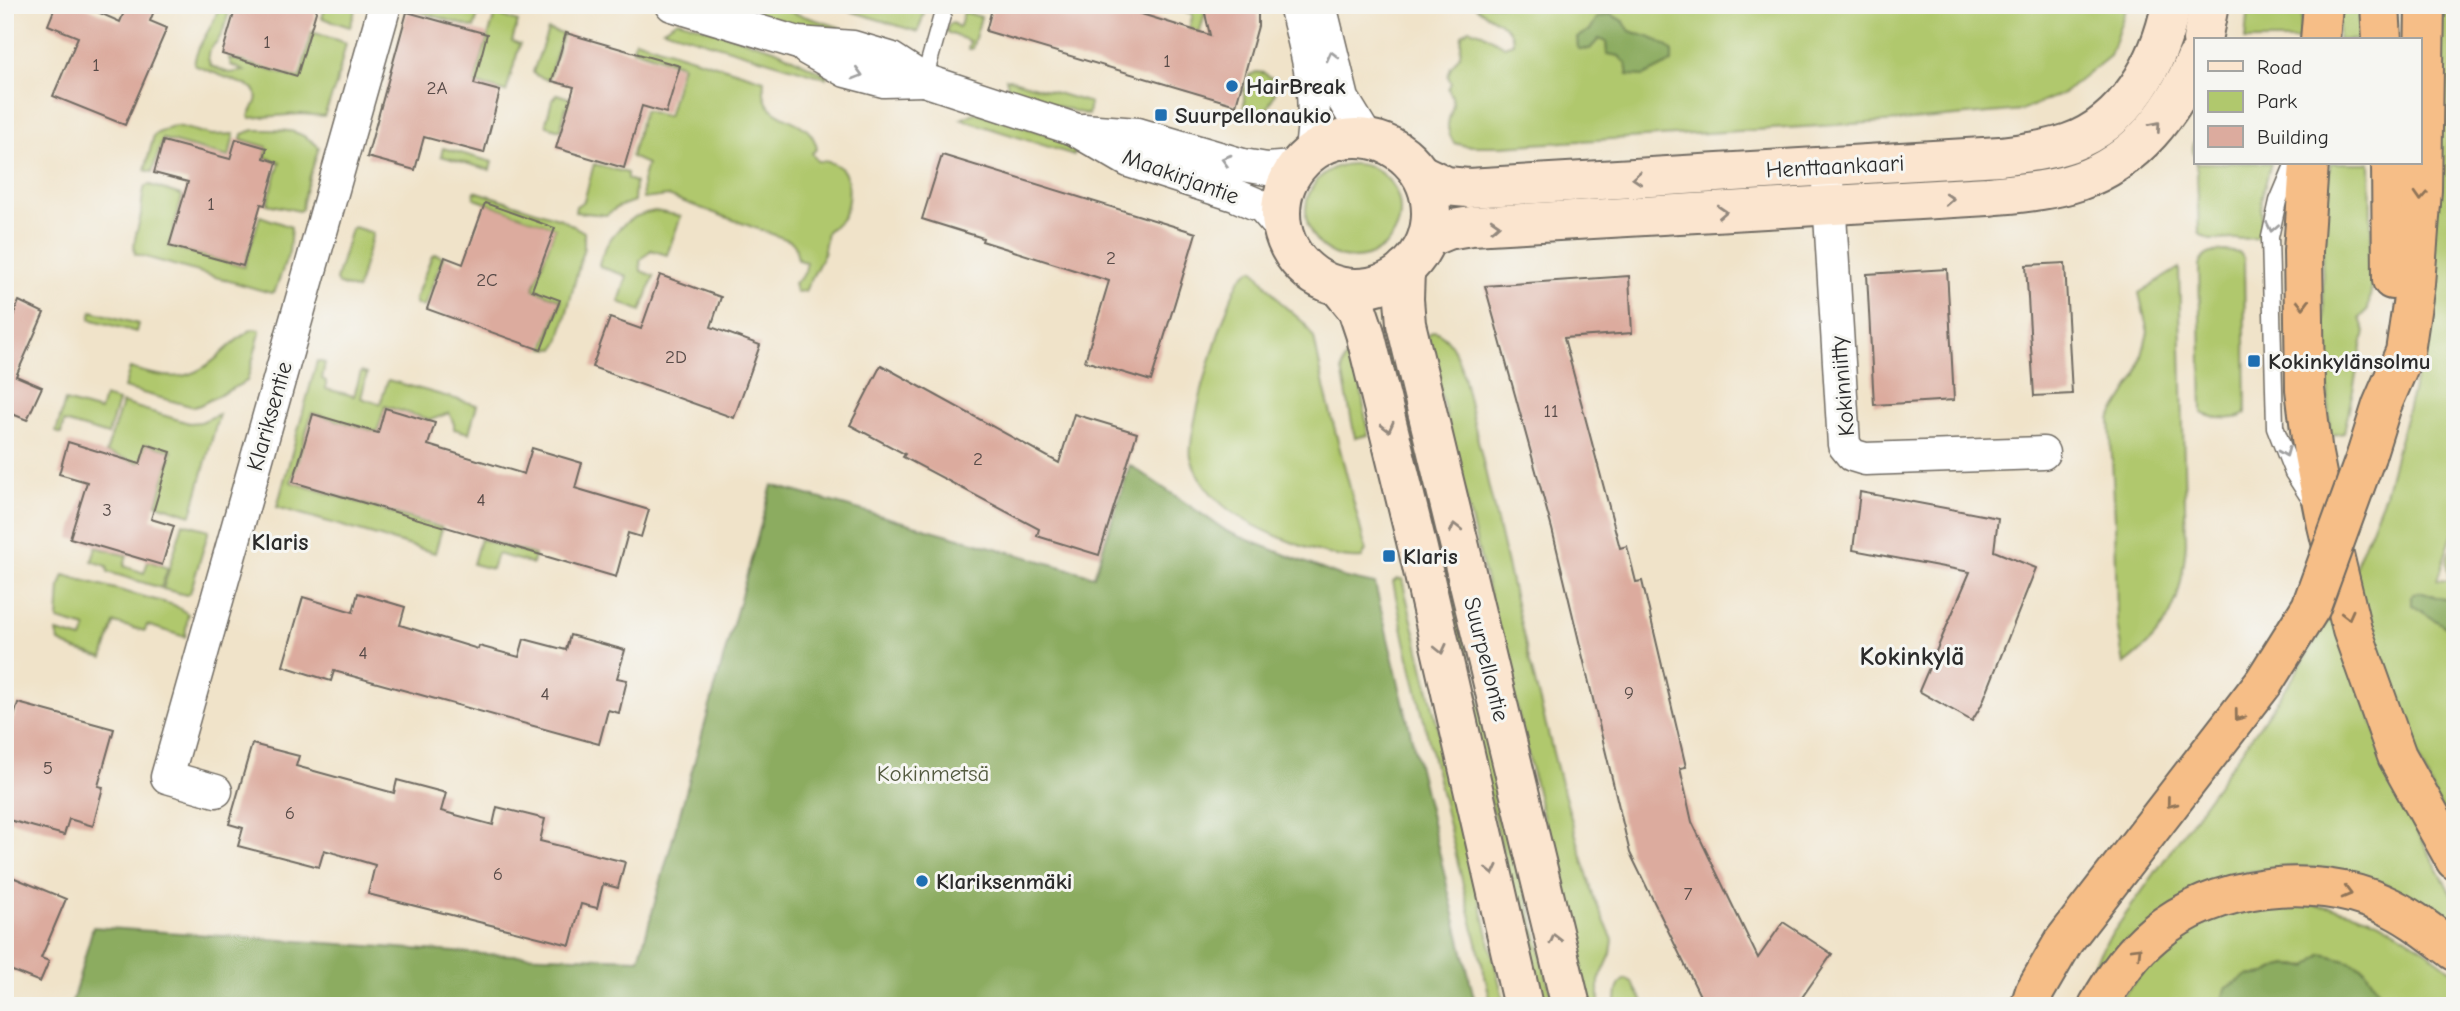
<svg xmlns="http://www.w3.org/2000/svg" width="2460" height="1011" font-family="'Comic Neue',sans-serif">
	<rect width="100%" height="100%" fill="#f6f6f2"/>
	<filter id="ink" filterUnits="userSpaceOnUse"><feTurbulence type="fractalNoise" baseFrequency=".0143" numOctaves="2"/><feDisplacementMap in="SourceGraphic" scale="14" xChannelSelector="R" yChannelSelector="G"/><feConvolveMatrix kernelMatrix="1 2 1 2 8 2 1 2 1" color-interpolation-filters="sRGB"/></filter>
	<filter id="wash" filterUnits="userSpaceOnUse"><feTurbulence type="fractalNoise" baseFrequency=".00686" numOctaves="4" result="noise"/><feDisplacementMap in="SourceGraphic" scale="28" xChannelSelector="R" yChannelSelector="G"/><feGaussianBlur stdDeviation="1.57" result="paint"/><feColorMatrix in="noise" values="0 0 0 0 0 0 0 0 0 0 0 0 0 0 0 0 0 1.4 0 .05"/><feComposite in="paint" operator="in"/></filter>
	<g filter="url(#wash)">
		<rect width="100%" height="100%" fill="#f0e3c9"/>
		<g fill="#b0c86d" stroke="#6e7a4c" stroke-width="2">
			<polygon points="326,5 357,5 350,27 322,18"/>
			<polygon points="412,5 521,5 524,8 521,16 481,5 474,28 411,9"/>
			<polygon points="728,5 768,5 839,27 841,31 782,22"/>
			<path d="M845,5C865,5 908,0 924,13L918,32L844,9Z"/>
			<polygon points="1165,5 1203,5 1205,13 1200,32 1189,29 1193,14"/>
			<path d="M1474,5H2127L2110,56L2064,93L2023,110L1900,121L1502,146H1466L1454,143C1437,117 1463,111 1448,89L1451,83L1448,76L1451,67L1460,55L1462,35L1469,29L1482,33L1504,46L1513,43C1514,23 1485,18 1474,5Z"/>
			<polygon points="2248,5 2303,5 2299,40 2245,40"/>
			<polygon points="2340,5 2360,5 2362,40 2338,40"/>
			<path d="M2440,5H2455V526L2437,580L2450,581C2446,567 2444,558 2455,546V599L2441,601L2432,595L2413,605L2455,633V834L2439,805L2391,693L2354,570L2385,494L2420,362Z"/>
			<path d="M222,10L229,11C227,19 225,28 221,35C215,48 202,49 211,66L229,73L244,71L231,65L229,58L297,78L300,77L312,32L346,43L336,85L324,116L301,114L250,118L249,116C254,106 261,97 253,88L194,65C196,45 211,31 217,12Z"/>
			<polygon points="964,12 981,17 972,49 968,49 970,41 946,32 949,24 953,23 958,27 960,26"/>
			<polygon points="495,14 518,22 512,41 520,44 506,92 474,83"/>
			<polygon points="678,20 774,49 827,75 826,78 663,29"/>
			<polygon points="548,30 563,34 548,80 535,75 533,72"/>
			<path d="M635,40L764,80C759,130 809,108 817,149L812,153L817,161C822,161 829,161 834,164C853,171 850,200 844,215C841,222 833,227 827,231L823,256L805,291L796,292L794,283C803,277 807,272 806,262L798,260L795,246L791,241L668,196L643,199L642,181L647,164L631,157L644,110L668,117L682,65L633,49Z"/>
			<polygon points="1256,72 1264,73 1273,79 1275,93 1267,110 1259,112 1244,110 1244,90 1250,75"/>
			<polygon points="1006,78 1090,103 1088,115 1009,92"/>
			<polygon points="557,94 578,101 575,109 566,107 560,130 547,126 546,123 552,100"/>
			<polygon points="976,112 1078,144 1074,155 961,119"/>
			<polygon points="177,126 212,135 234,134 229,157 163,139 152,172 145,170 154,135 170,127"/>
			<path d="M254,130C283,130 297,127 319,147L304,195L302,209L299,211L267,204L280,162L265,157L267,147L241,139L242,134Z"/>
			<polygon points="2196,135 2196,163 2271,163 2262,196 2260,238 2210,240 2199,234 2197,171 2193,149"/>
			<polygon points="443,148 492,162 490,170 441,156"/>
			<polygon points="2330,163 2370,163 2372,284 2368,310 2360,318 2365,332 2344,433 2330,435 2322,263"/>
			<circle cx="1353" cy="211" r="47"/>
			<polygon points="594,164 627,173 627,179 635,182 634,201 618,207 606,215 575,212 576,206 584,201"/>
			<path d="M150,185L181,195L182,197L169,246L244,267L260,216L291,227L289,252L275,291L271,293L135,254C132,240 139,228 141,214C142,204 142,195 145,186Z"/>
			<polygon points="475,191 561,219 584,232 584,247 559,342 555,349 544,348 561,300 533,289 555,228 478,200 474,197"/>
			<path d="M655,211L681,216L667,255L651,250L640,261L641,271L654,276L641,311L619,302L627,276L600,267L599,264C607,237 625,215 655,211Z"/>
			<polygon points="354,227 373,233 357,290 338,284 336,280 351,229"/>
			<path d="M2225,251L2240,253L2244,259L2246,414C2236,421 2213,419 2202,413L2199,266C2203,253 2212,252 2225,251Z"/>
			<polygon points="436,254 443,257 424,307 416,304 415,299 432,256"/>
			<path d="M2179,268L2186,543C2181,601 2172,629 2124,665L2117,624L2115,519L2110,419L2137,375L2148,332L2139,293Z"/>
			<path d="M1254,269L1282,304L1304,323L1314,338L1325,391L1366,550L1362,558C1327,561 1256,530 1228,509C1212,497 1196,477 1191,457C1186,434 1226,299 1241,278C1245,273 1249,270 1254,269Z"/>
			<polygon points="92,311 138,324 136,332 90,319"/>
			<path d="M253,329L260,330V333L247,381L200,405L194,407L124,388L130,368C169,380 191,383 222,353C232,344 241,335 253,329Z"/>
			<path d="M1435,331C1451,338 1455,352 1461,367L1527,651L1559,776L1594,898L1613,940L1611,954L1599,981V1006H1589L1427,338L1430,333Z"/>
			<polygon points="1394,352 1554,1006 1540,1006 1383,354"/>
			<path d="M1351,353L1360,381L1368,435L1355,438L1342,370C1342,363 1344,357 1351,353Z"/>
			<polygon points="317,361 325,363 322,379 326,381 326,389 354,396 361,372 367,374 361,398 380,404 388,380 477,405 469,433 454,429 454,424 449,413 431,420 385,406 377,432 312,413 291,482 442,528 435,553 277,507"/>
			<polygon points="104,397 118,401 108,435 64,422 61,434 56,432 65,401 100,411"/>
			<polygon points="122,403 189,423 201,422 219,414 191,515 157,504 172,451 146,444 140,463 106,453"/>
			<polygon points="183,523 209,530 190,593 186,595 163,589"/>
			<polygon points="480,539 535,555 533,564 497,554 492,569 473,564"/>
			<polygon points="96,547 127,556 124,566 144,573 148,561 168,568 161,588 108,572 107,566 92,561"/>
			<polygon points="64,575 174,605 188,614 185,637 147,625 145,631 114,623 103,658 76,650 59,642 57,632 82,639 86,628 58,620 60,586"/>
			<polygon points="1397,579 1402,579 1505,1006 1492,1006 1405,641 1393,582"/>
			<polygon points="2332,613 2404,807 2455,901 2455,929 2421,902 2378,881 2334,869 2289,867 2240,873 2196,888 2081,1006 2072,1006 2104,945 2293,678"/>
			<path d="M2301,904C2314,906 2327,906 2340,909C2385,917 2420,946 2455,973V1006H2409L2399,996L2384,1001L2363,967L2289,965L2279,967L2266,974L2247,976L2222,1000L2196,1003L2194,1006H2116C2150,956 2197,917 2258,905C2272,903 2287,904 2301,904Z"/>
			<path d="M1625,979L1632,982L1645,1006H1616C1616,995 1616,985 1625,979Z"/>
		</g>
		<g fill="#8cac60" stroke="#5c6c46" stroke-width="2">
			<path d="M1610,14L1623,21L1630,31C1646,37 1659,38 1672,51V62L1644,76L1628,75L1626,64L1619,56L1607,54L1606,42L1599,39L1590,49H1578L1577,37L1590,30L1597,18Z"/>
			<polygon points="1130,465 1228,532 1342,577 1375,584 1476,1006 71,1006 93,927 484,954 639,959 772,485 1094,576"/>
			<path d="M2419,592C2433,595 2441,601 2455,599V633L2412,605V595Z"/>
			<path d="M2322,954C2365,964 2363,963 2384,1001L2399,996L2409,1006H2194L2195,1003L2222,1000L2225,989L2247,976L2266,974L2279,967L2289,965L2308,967Z"/>
		</g>
		<g id="blocks">
			<g fill="#dcab9e">
				<polygon points="56,5 82,5 120,22 127,5 140,5 154,11 150,21 167,28 125,125 53,96 78,37 48,25"/>
				<polygon points="246,5 318,5 297,76 222,54 235,10 244,12"/>
				<polygon points="993,5 1112,5 1210,35 1203,5 1258,5 1258,26 1236,105 986,31"/>
				<polygon points="407,12 487,34 474,84 500,91 484,153 424,137 415,170 367,157"/>
				<polygon points="566,33 680,66 666,113 642,106 624,168 556,148 574,87 552,81"/>
				<polygon points="236,139 267,148 264,158 277,162 265,205 261,204 243,266 169,246 188,182 154,173 163,141 230,159"/>
				<polygon points="942,155 1196,233 1151,381 1085,361 1109,281 982,241 983,238 922,219"/>
				<polygon points="485,203 555,228 532,290 560,300 541,350 427,309 445,257 463,264"/>
				<polygon points="2065,263 2072,394 2034,396 2026,265"/>
				<polygon points="1947,269 1954,400 1874,405 1867,274"/>
				<polygon points="660,275 721,297 711,327 760,345 734,418 592,367 610,318 641,329"/>
				<polygon points="1629,276 1632,333 1564,338 1620,548 1627,546 1636,582 1642,581 1686,767 1680,768 1692,822 1758,958 1783,922 1832,954 1796,1006 1705,1006 1630,853 1552,529 1485,286"/>
				<polygon points="19,301 44,313 16,376 42,387 27,420 5,411 5,316 12,319"/>
				<polygon points="881,365 1059,463 1074,414 1137,433 1099,555 1037,536 1039,529 903,457 905,454 850,425"/>
				<polygon points="385,408 435,423 428,445 524,474 532,448 582,463 575,488 649,510 641,537 628,533 616,577 293,482 313,414 378,433"/>
				<polygon points="68,442 140,464 146,444 171,452 151,519 174,526 162,565 70,538 87,482 59,474"/>
				<polygon points="1860,492 1998,518 1994,551 2036,568 1981,706 1972,721 1919,691 1970,572 1853,550"/>
				<polygon points="358,593 405,607 400,625 478,649 479,646 519,657 524,639 566,650 570,635 625,650 617,678 627,680 619,713 608,710 599,744 334,671 331,681 283,666 303,597 353,612"/>
				<polygon points="18,703 114,729 98,786 103,787 93,826 69,819 64,835 5,819 5,748"/>
				<polygon points="252,744 299,756 296,766 394,793 397,780 446,793 441,811 493,825 497,807 545,819 540,841 625,862 618,888 603,884 597,908 581,904 570,945 368,894 375,865 324,850 319,867 238,846 243,828 229,824"/>
				<polygon points="5,874 66,899 41,958 49,961 40,982 5,968"/>
			</g>
		</g>
	</g>
	<g filter="url(#ink)">
		<use href="#blocks" fill-opacity="0" stroke="#706b62" stroke-width="2"/>
		<g fill="none" stroke-linecap="round" stroke-linejoin="round">
			<g stroke="#706b62" stroke-width="19">
				<g id="service">
					<polyline points="924,80 945,5"/>
					<polyline points="2294,163 2278,201 2270,237 2275,427 2293,473 2309,498"/>
				</g>
			</g>
			<g stroke="#706b62" stroke-width="35">
				<g id="minor">
					<polyline points="672,5 798,43 853,47 890,58 924,80 1074,129 1129,161 1235,195 1263,207 1282,229"/>
					<path d="M1295,5C1309,60 1319,94 1311,151"/>
					<polyline points="1320,5 1343,99 1368,140"/>
					<polyline points="807,49 846,71 884,81 924,80"/>
					<polyline points="1083,130 1138,134 1243,165 1267,169 1293,167"/>
					<polyline points="1828,182 1844,445 1852,455 1865,459 2043,453"/>
					<polyline points="216,791 167,777 385,5"/>
				</g>
			</g>
			<g stroke="#706b62" stroke-width="42">
				<g id="secondary">
					<polyline points="2202,40 2209,5"/>
					<circle cx="1356" cy="213" r="75"/>
					<path d="M1423,175L1446,186L1468,188L2000,156C2023,153 2046,151 2069,143C2126,123 2160,62 2171,5"/>
					<path d="M1428,238L1447,230L1471,226L1988,196C2018,193 2050,191 2079,181C2136,161 2173,112 2196,59"/>
					<polyline points="1405,269 1404,299 1406,324 1571,1006"/>
					<polyline points="1339,287 1357,309 1365,333 1418,549 1523,1006"/>
				</g>
			</g>
			<g stroke="#706b62" stroke-width="42">
				<g id="trunk">
					<polyline points="2380,5 2382,40"/>
					<polyline points="2320,40 2323,5"/>
					<polyline points="2309,163 2303,251 2305,389 2313,454 2327,525 2352,630 2397,756 2455,860"/>
					<polyline points="2391,163 2392,280"/>
					<polyline points="2366,456 2382,405 2405,352 2415,284 2422,190 2425,5"/>
					<polyline points="2030,1006 2035,991 2064,941 2264,682"/>
					<path d="M2098,1006C2113,979 2130,954 2154,934C2214,884 2312,872 2383,904C2409,915 2432,934 2455,951"/>
				</g>
			</g>
			<use href="#service" stroke="#fff" stroke-width="16"/>
			<use href="#minor" stroke="#fff" stroke-width="32"/>
			<use href="#secondary" stroke="#fbe5cf" stroke-width="38"/>
			<use href="#trunk" stroke="#f6be87" stroke-width="38"/>
			<g stroke="#706b62" stroke-width="42" stroke-linecap="butt">
				<polyline id="trunk-bridge" points="2264,682 2311,607 2366,456"/>
			</g>
			<use href="#trunk-bridge" stroke="#f6be87" stroke-width="38"/>
		</g>
		<defs><path id="oneway-chevron" d="M-2-3.5L2.5 0L-2 3.5" fill="none" stroke-width="1.6" stroke-linecap="round" stroke-linejoin="round" transform="scale(1.75)"/></defs>
		<g stroke="#a0a0a0">
			<use href="#oneway-chevron" transform="translate(1332 56) rotate(-104)"/>
			<use href="#oneway-chevron" transform="translate(858 74) rotate(16)"/>
			<use href="#oneway-chevron" transform="translate(1226 160) rotate(-164)"/>
			<use href="#oneway-chevron" transform="translate(2272 227) rotate(101)"/>
			<use href="#oneway-chevron" transform="translate(2285 452) rotate(68)"/>
		</g>
		<g stroke="#93887d">
			<use href="#oneway-chevron" transform="translate(2156 126) rotate(-49)"/>
			<use href="#oneway-chevron" transform="translate(1637 178) rotate(177)"/>
			<use href="#oneway-chevron" transform="translate(1949 199) rotate(-3)"/>
			<use href="#oneway-chevron" transform="translate(1722 212) rotate(-3)"/>
			<use href="#oneway-chevron" transform="translate(1495 225) rotate(-3)"/>
			<use href="#oneway-chevron" transform="translate(1388 427) rotate(76)"/>
			<use href="#oneway-chevron" transform="translate(1455 528) rotate(-104)"/>
			<use href="#oneway-chevron" transform="translate(1441 649) rotate(77)"/>
			<use href="#oneway-chevron" transform="translate(1492 870) rotate(77)"/>
			<use href="#oneway-chevron" transform="translate(1555 939) rotate(-104)"/>
		</g>
		<g stroke="#907459">
			<use href="#oneway-chevron" transform="translate(2421 196) rotate(93)"/>
			<use href="#oneway-chevron" transform="translate(2303 304) rotate(89)"/>
			<use href="#oneway-chevron" transform="translate(2348 615) rotate(76)"/>
			<use href="#oneway-chevron" transform="translate(2239 716) rotate(127)"/>
			<use href="#oneway-chevron" transform="translate(2171 803) rotate(129)"/>
			<use href="#oneway-chevron" transform="translate(2347 893) rotate(15)"/>
			<use href="#oneway-chevron" transform="translate(2137 951) rotate(-45)"/>
		</g>
	</g>
	<g fill="#1f6fb2" stroke="#f6f6f2" stroke-width="2.5">
		<circle cx="1232" cy="86" r="7"/>
		<rect x="1154" y="108" width="14" height="14" rx="3.5"/>
		<rect x="2247" y="354" width="14" height="14" rx="3.5"/>
		<rect x="1382" y="549" width="14" height="14" rx="3.5"/>
		<circle cx="922" cy="881" r="7"/>
	</g>
	<g text-anchor="middle" stroke-width="6" stroke-linejoin="round" paint-order="stroke">
		<g font-size="19" fill="#574b48">
			<text x="267" y="48">1</text>
			<text x="1167" y="67">1</text>
			<text x="96" y="71">1</text>
			<text x="437" y="94">2A</text>
			<text x="211" y="210">1</text>
			<text x="1111" y="264">2</text>
			<text x="487" y="286">2C</text>
			<text x="676" y="363">2D</text>
			<text x="1551" y="417">11</text>
			<text x="978" y="465">2</text>
			<text x="481" y="506">4</text>
			<text x="107" y="516">3</text>
			<text x="363" y="659">4</text>
			<text x="1629" y="699">9</text>
			<text x="545" y="700">4</text>
			<text x="48" y="774">5</text>
			<text x="290" y="819">6</text>
			<text x="498" y="880">6</text>
			<text x="1688" y="900">7</text>
		</g>
		<g font-size="23" font-weight="bold" fill="#2b2b2b" stroke="#f6f6f2" text-anchor="start">
			<text x="1246" y="94">HairBreak</text>
			<text x="1175" y="123">Suurpellonaukio</text>
			<text x="2268" y="369">Kokinkylänsolmu</text>
			<text x="1403" y="564">Klaris</text>
			<text x="936" y="889">Klariksenmäki</text>
		</g>
		<g font-size="23" fill="#2b2b2b" stroke="#f6f6f2">
			<text transform="translate(1835 166) rotate(-3)" y="8">Henttaankaari</text>
			<text transform="translate(1181 176) rotate(20)" y="8">Maakirjantie</text>
			<text transform="translate(1842 386) rotate(-95)" y="8">Kokinniitty</text>
			<text transform="translate(269 416) rotate(-74)" y="8">Klariksentie</text>
			<text transform="translate(1487 659) rotate(76)" y="8">Suurpellontie</text>
		</g>
		<g font-size="23" fill="#535a3f" stroke="#f6f6f2">
			<text x="933" y="781">Kokinmetsä</text>
		</g>
		<g font-size="24" font-weight="bold" fill="#2b2b2b" stroke="#f6f6f2">
			<text x="280" y="550">Klaris</text>
		</g>
		<g font-size="26" font-weight="bold" fill="#2b2b2b" stroke="#f6f6f2">
			<text x="1912" y="665">Kokinkylä</text>
		</g>
	</g>
	<rect width="2460" height="1011" fill="none" stroke="#f6f6f2" stroke-width="28"/>
	<rect x="2194" y="38" width="228" height="126" fill="#f6f6f2" stroke="#a5a5a2" stroke-width="2"/>
	<rect x="2208" y="61" width="35" height="10" fill="#fbe5cf" stroke="#a5a5a2" stroke-width="2"/>
	<text x="2257" y="74" font-size="21" fill="#2b2b2b">Road</text>
	<rect x="2208" y="91" width="35" height="21" fill="#b0c86d" stroke="#a5a5a2" stroke-width="2"/>
	<text x="2257" y="108" font-size="21" fill="#2b2b2b">Park</text>
	<rect x="2208" y="126" width="35" height="21" fill="#dcab9e" stroke="#a5a5a2" stroke-width="2"/>
	<text x="2257" y="144" font-size="21" fill="#2b2b2b">Building</text>
</svg>
